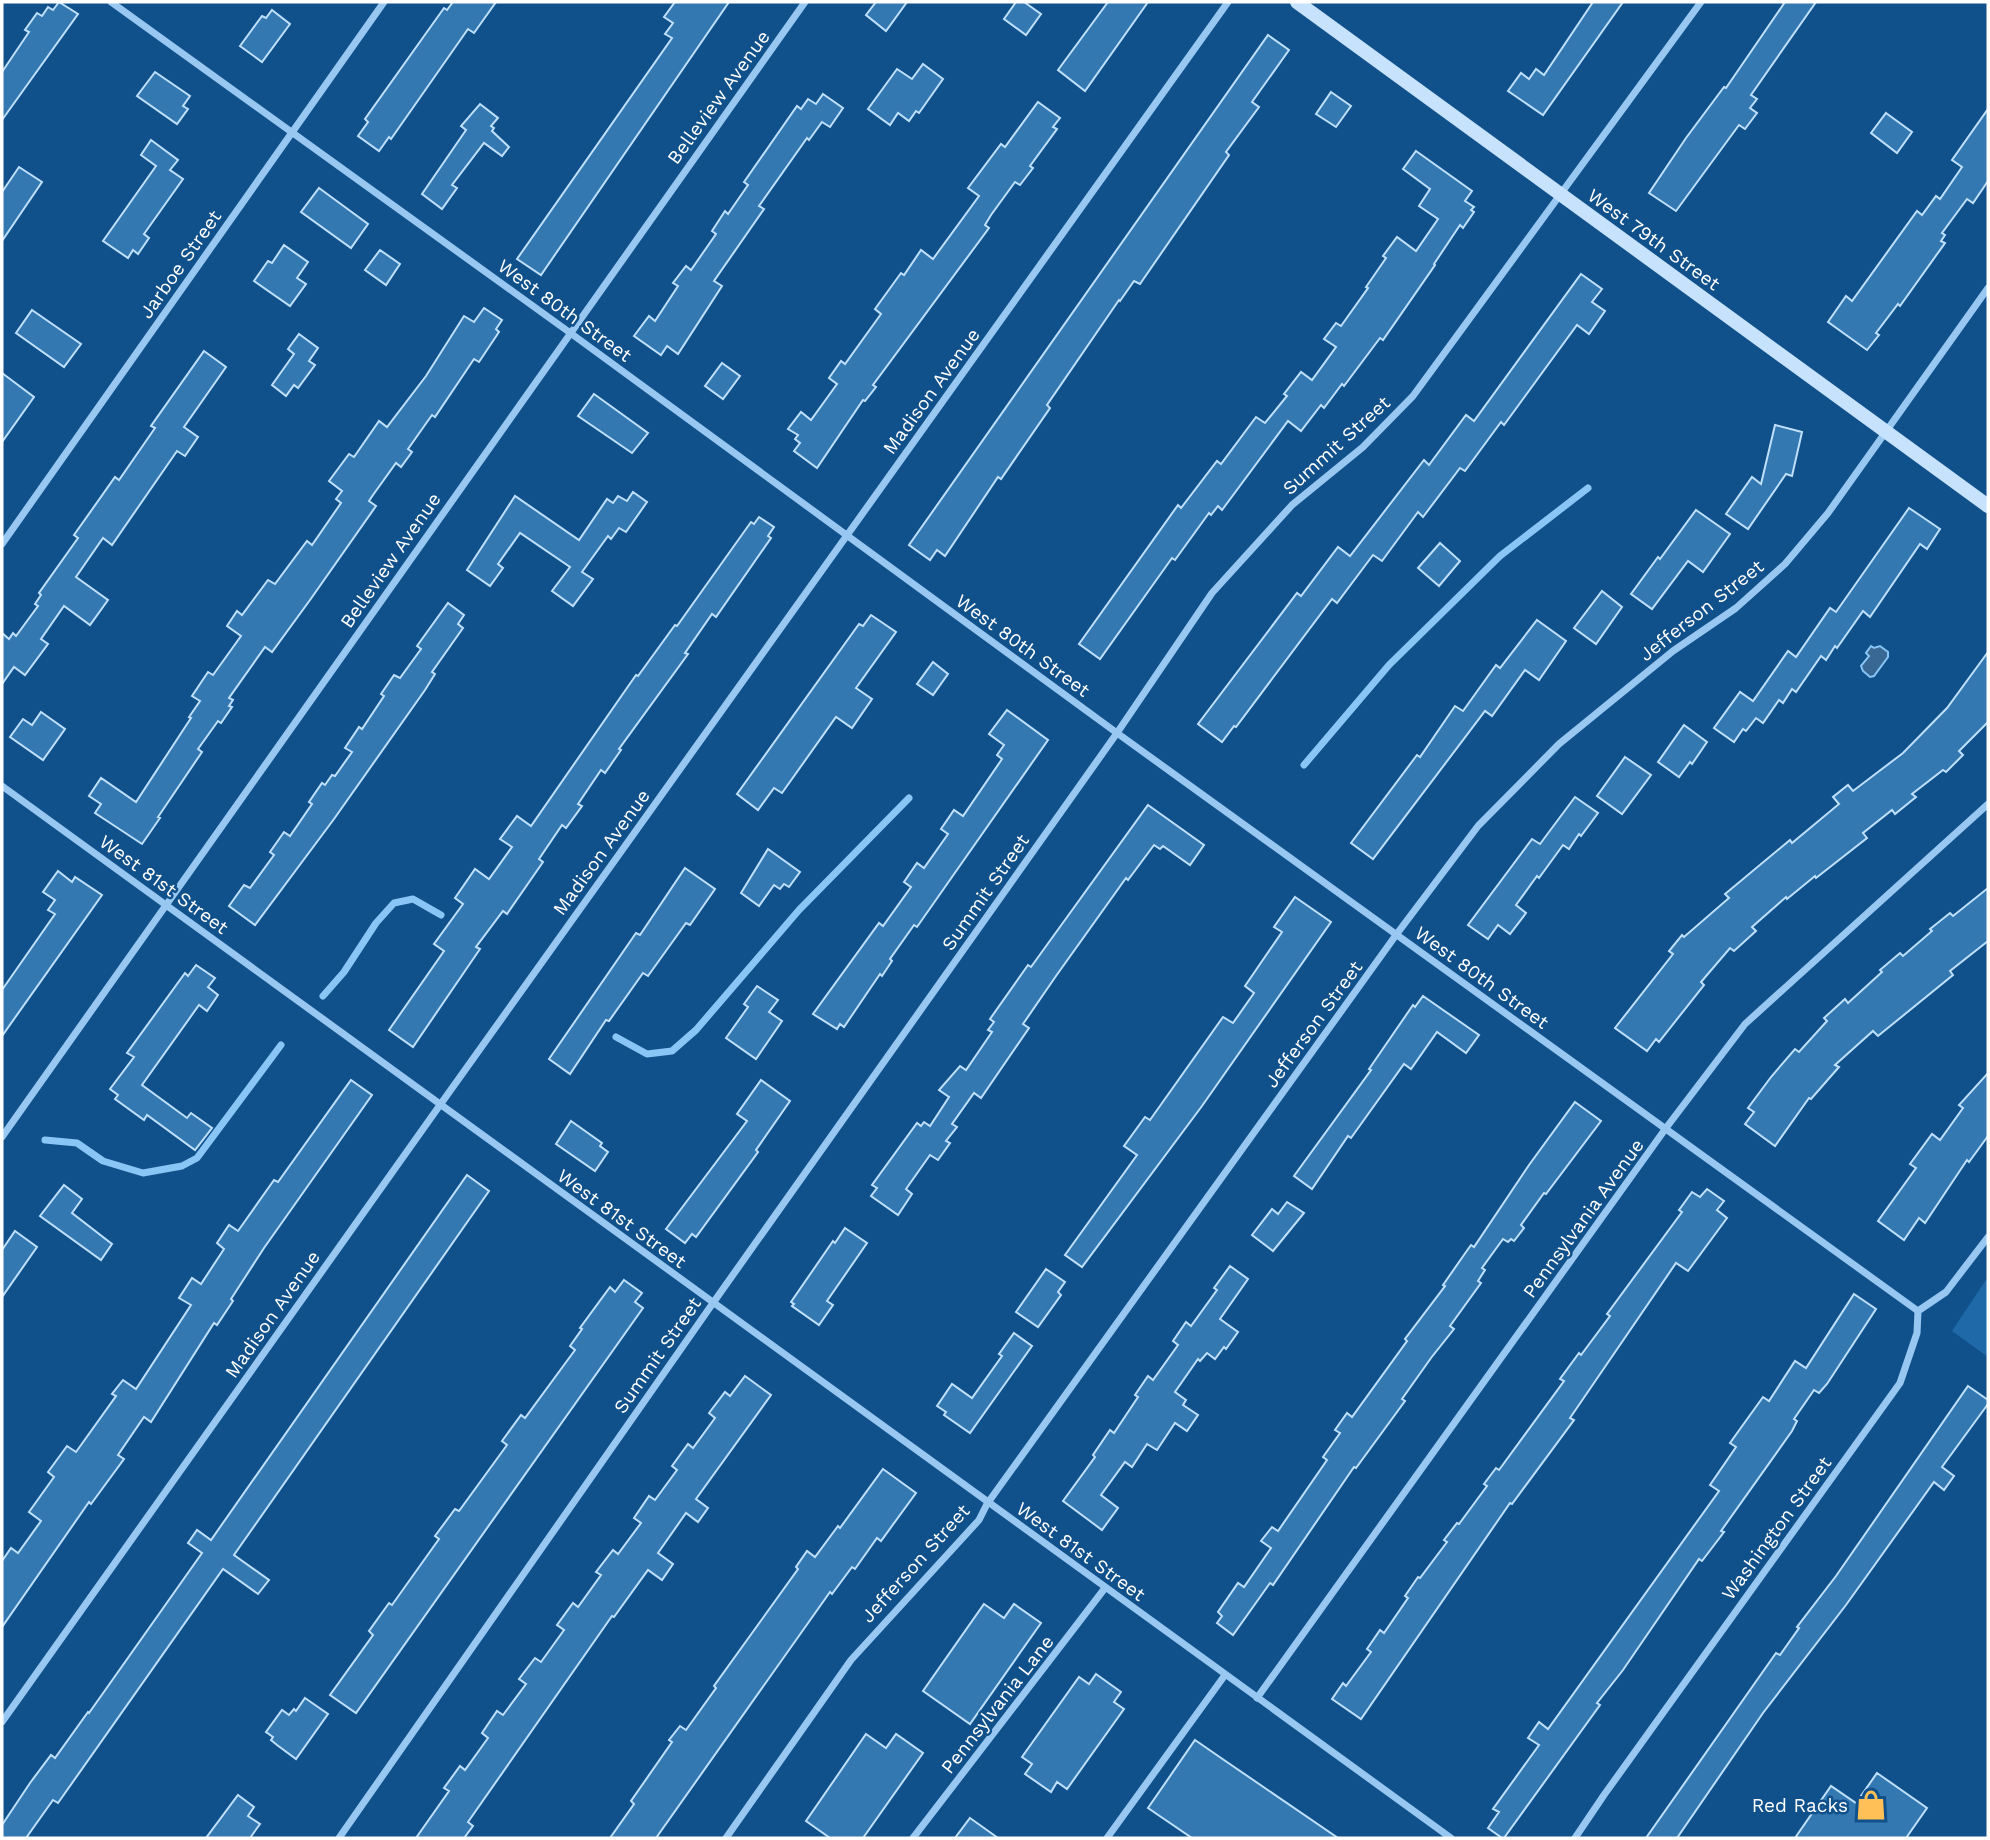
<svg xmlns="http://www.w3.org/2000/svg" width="1990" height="1840" font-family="'Work Sans',sans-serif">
	<rect width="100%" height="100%" fill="#11518b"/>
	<polygon fill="#2069a9" points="1988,1277 1988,1357 1952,1331"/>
	<polygon fill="#386893" stroke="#89c5f5" stroke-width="2" points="1871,646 1874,648 1880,646 1888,652 1888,657 1874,676 1870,677 1863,671 1861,666 1869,656 1866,653"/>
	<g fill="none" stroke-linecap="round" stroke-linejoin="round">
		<g stroke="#89c5f5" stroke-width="7">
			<polyline points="1304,765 1389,665 1500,556 1588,488"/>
			<polyline points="323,996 344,972 376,923 394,903 413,899 441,915"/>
			<polyline points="616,1037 647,1054 672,1051 696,1030 799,910 909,798"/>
			<polyline points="45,1140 77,1143 103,1161 143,1173 182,1166 197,1158 281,1045"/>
		</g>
	</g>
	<g fill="#3478b2" stroke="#bee0fd" stroke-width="2">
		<polygon points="59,2 78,14 2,120 2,72 29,32 25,30 37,13 42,16 48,7 53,10"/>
		<polygon points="453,2 496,2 474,33 468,29 391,139 389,137 379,151 358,136 368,122 365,119 444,8 447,10"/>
		<polygon points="675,2 729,2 541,275 517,259 672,38 665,34 673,23 664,17"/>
		<polygon points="876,2 907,2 886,31 866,15"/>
		<polygon points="1016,2 1024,2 1041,14 1026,35 1004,19"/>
		<polygon points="1108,2 1148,2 1085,91 1058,70"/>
		<polygon points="1593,2 1623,2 1543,115 1508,91 1521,73 1529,79 1536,69 1544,75"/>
		<polygon points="1785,2 1816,2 1751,95 1757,99 1750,108 1757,113 1745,129 1739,125 1676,211 1649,193 1686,138 1724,87 1726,88"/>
		<polygon points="272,10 290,24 262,62 240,46 262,16 266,18"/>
		<polygon points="1268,35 1289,50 1252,102 1259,107 1226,152 1229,155 1140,284 1134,281 1120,301 1119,300 1047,405 1050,408 1001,479 998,477 945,556 937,550 930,560 909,545"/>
		<polygon points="923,64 943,79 919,113 916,111 909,121 898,113 890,125 868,109 897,69 912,79"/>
		<polygon points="155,72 190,96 183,106 188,109 177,124 137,96"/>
		<polygon points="1331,92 1351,106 1336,127 1316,114"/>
		<polygon points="823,94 843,108 830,127 822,122 809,140 807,138 759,206 764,209 714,281 722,286 678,354 667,346 661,355 634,336 649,316 655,321 678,286 673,283 686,266 691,270 716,234 712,231 725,211 728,214 748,185 744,182 797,106 801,109 808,99 816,104"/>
		<polygon points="1038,102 1060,118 1053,127 1057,129 1030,166 1033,168 1020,185 1015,182 991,215 985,225 989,228 873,385 876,387 865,401 863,400 817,468 794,451 800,443 795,439 798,435 788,429 801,412 811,420 837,384 829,378 841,361 845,364 881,314 875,309 901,273 904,275 921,250 933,259 979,196 968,188 1001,144 1005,147"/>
		<polygon points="480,104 498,118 491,126 494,128 492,131 509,147 502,156 484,143 452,185 457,188 442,209 422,194 466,130 461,126"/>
		<polygon points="1988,109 1988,181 1973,203 1967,199 1942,233 1945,235 1941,241 1945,243 1900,306 1898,304 1876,333 1879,335 1867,350 1828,322 1846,296 1852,301 1917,211 1922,215 1936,196 1940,199 1962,167 1952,160"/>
		<polygon points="1886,113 1912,132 1897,153 1871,133"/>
		<polygon points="151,140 178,160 170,170 183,179 144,234 149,238 138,254 133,250 128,258 103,241 156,166 141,155"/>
		<polygon points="1416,151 1472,191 1465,201 1474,207 1471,210 1474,212 1463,228 1460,225 1434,264 1435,265 1383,340 1380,338 1344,386 1342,384 1324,408 1321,405 1301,431 1288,421 1222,510 1218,506 1211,515 1209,513 1175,560 1172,558 1100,659 1079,644 1178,505 1181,508 1217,461 1221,464 1256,417 1265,423 1287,396 1284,394 1301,372 1312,380 1336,347 1324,339 1336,323 1341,326 1368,288 1366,287 1386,258 1383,256 1397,237 1416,251 1438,219 1419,206 1430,189 1403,169"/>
		<polygon points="19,167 42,182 2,241 2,192"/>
		<polygon points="319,188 368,224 351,248 301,212"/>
		<polygon points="284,245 308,262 297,278 306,284 290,306 254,281 268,261 272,263"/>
		<polygon points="380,250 400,264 386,285 365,270"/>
		<polygon points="1581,274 1602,289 1592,302 1605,311 1589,334 1577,325 1504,425 1501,422 1465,471 1460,468 1423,517 1418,512 1382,561 1373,555 1337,603 1332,599 1236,727 1234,726 1222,742 1198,724 1297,593 1301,596 1338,547 1350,556 1424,460 1429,465 1466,415 1474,421"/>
		<polygon points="484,308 502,320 496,329 499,332 479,362 474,359 435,417 432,415 408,449 412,452 401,467 396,463 373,495 369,501 376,506 310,600 272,652 265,647 229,698 233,700 229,706 232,707 221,723 218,721 198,749 202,752 158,817 160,818 142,844 95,813 101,804 89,796 101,778 136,802 191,718 189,717 200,701 192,696 208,672 213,675 241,636 227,626 237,611 242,615 268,580 275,584 307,541 312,545 341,503 336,499 342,491 329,481 349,454 354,457 379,421 387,427 426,376 464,316 474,322"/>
		<polygon points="32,310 81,344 64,367 16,333"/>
		<polygon points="299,334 318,348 309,361 315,365 298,388 294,385 286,396 272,385 294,354 288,349"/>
		<polygon points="204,351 226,367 184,427 198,437 185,456 177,451 112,545 103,538 76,577 108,600 90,625 64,606 41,639 48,644 25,675 14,667 2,684 2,633 9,639 13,633 16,636 38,606 35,604 41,595 39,593 78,538 74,535 115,477 119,480 155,428 151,426"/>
		<polygon points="722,363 740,376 723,399 705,386"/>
		<polygon points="2,373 34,397 2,442"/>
		<polygon points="594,394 648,433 632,453 578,416"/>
		<polygon points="1775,425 1802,432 1792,476 1786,474 1748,529 1726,514 1752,477 1761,484"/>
		<polygon points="633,492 647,502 626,532 619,528 611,539 608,536 582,572 593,579 573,606 552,591 570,567 520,533 498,564 503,568 490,586 467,570 515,496 579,540 607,499 613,503 618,496 627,501"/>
		<polygon points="1909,508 1940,529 1927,549 1920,544 1870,617 1863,611 1837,648 1835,646 1826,660 1821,656 1796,692 1792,689 1783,703 1779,700 1763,723 1756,718 1746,731 1743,729 1734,742 1714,728 1740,692 1753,701 1788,651 1796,657 1830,608 1836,612"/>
		<polygon points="1696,510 1730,534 1703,572 1688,561 1652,609 1631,594 1658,557 1660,559"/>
		<polygon points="759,517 774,527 768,536 771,538 716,617 712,614 685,653 688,654 619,749 621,750 605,773 601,770 578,804 582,806 566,828 562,825 539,859 543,862 507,914 503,911 476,947 480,949 413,1047 389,1030 444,951 434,944 463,904 455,898 475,869 489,879 512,847 500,839 517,816 531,826 636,675 638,676 675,625 677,626 751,522 754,524"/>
		<polygon points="1440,543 1460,561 1439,586 1418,568"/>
		<polygon points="1602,591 1622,607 1596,644 1574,628"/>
		<polygon points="448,603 464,615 458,624 463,628 432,672 435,674 425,690 334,819 255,925 229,906 244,885 250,888 274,855 270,852 284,832 290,836 312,804 309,802 322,783 325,785 332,775 335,776 352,752 345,748 359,727 362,729 384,696 381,694 394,675 400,678 421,649 417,646"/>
		<polygon points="871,615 896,632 856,688 872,699 852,728 836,717 782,793 774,788 758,810 737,794 859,624 863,626"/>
		<polygon points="1537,620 1566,641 1539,680 1525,670 1492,716 1485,711 1373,859 1351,843 1417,755 1420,757 1455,706 1463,711 1496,665 1500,668"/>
		<polygon points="1988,652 1988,722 1959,751 1963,755 1946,772 1943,770 1912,794 1916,797 1895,814 1892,810 1863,833 1867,838 1816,878 1815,876 1787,899 1786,897 1752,927 1756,931 1734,951 1730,948 1701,982 1704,985 1659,1042 1656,1039 1647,1051 1615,1028 1673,954 1669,951 1682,935 1684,937 1729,898 1725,894 1790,840 1792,843 1839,804 1833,797 1848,785 1853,791 1903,753 1947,708"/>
		<polygon points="933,662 948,674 933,695 917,684"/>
		<polygon points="1007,710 1048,740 917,927 914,925 890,959 892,961 882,976 880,974 844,1027 840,1024 837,1029 813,1014 879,923 883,926 911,887 904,882 917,863 924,868 948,834 941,829 954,810 963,816 1002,759 997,755 1004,745 989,734"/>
		<polygon points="41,712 65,729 43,760 10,737 23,719 32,725"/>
		<polygon points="1684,725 1707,742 1692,764 1690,762 1679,777 1658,762"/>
		<polygon points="1625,757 1651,775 1622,814 1597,796"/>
		<polygon points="1575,797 1598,813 1581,836 1579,834 1569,849 1563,845 1539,878 1537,876 1516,905 1526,913 1510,934 1498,925 1488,939 1468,925 1532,839 1540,844"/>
		<polygon points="1148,805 1204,845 1190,865 1163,846 1160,849 1154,845 1128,880 1126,878 1056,976 1023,1024 1029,1028 981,1098 974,1093 952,1124 957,1127 946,1141 950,1143 938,1160 930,1155 906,1189 912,1194 898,1215 871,1196 877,1188 872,1185 917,1123 921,1126 924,1122 930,1126 949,1097 939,1090 960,1066 966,1070 992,1032 988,1030 994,1022 990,1019 1028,965 1031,967"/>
		<polygon points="768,849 800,872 789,887 784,884 780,889 774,885 759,906 741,893"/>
		<polygon points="685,868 715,889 690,925 686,923 648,976 643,973 609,1021 606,1020 570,1074 549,1059 636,933 640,935"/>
		<polygon points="58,871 72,882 75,877 102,895 2,1036 2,990 55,914 48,910 55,900 43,892"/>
		<polygon points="1988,888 1988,941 1950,971 1953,975 1878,1036 1873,1031 1835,1065 1839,1067 1811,1099 1809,1098 1775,1146 1745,1124 1754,1112 1748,1108 1771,1077 1795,1049 1799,1052 1827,1021 1824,1018 1845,999 1848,1003 1882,972 1880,970 1900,953 1903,956 1932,931 1930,929 1950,913 1953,916"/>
		<polygon points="1295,897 1331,922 1202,1106 1082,1267 1065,1255 1137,1155 1124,1146 1145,1117 1150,1120 1223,1017 1233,1023 1254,993 1245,986 1282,932 1274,927"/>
		<polygon points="196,965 215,978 208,987 218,995 207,1011 199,1005 142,1085 187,1118 191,1113 212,1128 195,1150 147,1115 144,1120 115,1099 118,1095 110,1089 134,1057 127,1053 185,973 188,976"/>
		<polygon points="757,986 778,1000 769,1012 782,1021 756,1059 726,1038 748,1007 744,1004"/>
		<polygon points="1423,996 1479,1035 1466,1053 1437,1032 1411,1069 1404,1064 1351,1138 1348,1136 1312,1189 1294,1176 1371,1070 1369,1069 1413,1005 1415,1007"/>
		<polygon points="1988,1073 1988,1136 1969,1162 1967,1160 1925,1223 1919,1218 1904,1240 1878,1221 1916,1168 1910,1164 1932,1134 1940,1140 1963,1108 1959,1105"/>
		<polygon points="351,1080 372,1095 264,1248 231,1299 233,1301 217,1325 214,1323 151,1422 144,1417 118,1455 124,1459 91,1504 89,1502 2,1627 2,1561 11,1548 18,1553 41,1521 29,1512 54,1477 48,1472 67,1446 76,1452 116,1396 112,1394 123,1380 136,1389 191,1305 179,1298 192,1278 201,1284 224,1249 217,1243 229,1225 238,1231 274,1180 278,1182"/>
		<polygon points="761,1080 790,1101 756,1150 758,1152 696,1237 692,1234 685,1243 666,1229 747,1121 737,1114"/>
		<polygon points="1575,1102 1601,1121 1546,1194 1544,1193 1521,1225 1524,1228 1514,1241 1511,1239 1508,1242 1503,1239 1482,1268 1485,1270 1478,1281 1481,1283 1450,1326 1454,1329 1431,1358 1402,1399 1405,1401 1356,1468 1354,1467 1273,1585 1270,1583 1233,1635 1217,1623 1222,1616 1218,1612 1238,1583 1244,1587 1271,1548 1261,1541 1272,1527 1278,1531 1327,1460 1323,1457 1340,1433 1335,1430 1347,1413 1352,1417 1407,1341 1405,1339 1445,1286 1443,1285 1466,1252 1471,1245 1474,1247 1529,1165"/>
		<polygon points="571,1121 602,1143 600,1146 608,1152 595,1171 556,1144"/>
		<polygon points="467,1175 489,1191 234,1555 269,1580 258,1594 223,1569 58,1803 53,1800 26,1838 2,1838 2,1825 30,1783 51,1755 55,1758 88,1712 89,1713 202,1553 188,1543 197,1530 211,1540"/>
		<polygon points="64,1185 82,1199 72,1213 112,1244 101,1260 40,1216"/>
		<polygon points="1707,1189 1724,1201 1717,1210 1727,1218 1688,1271 1676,1263 1570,1418 1574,1420 1512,1504 1510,1503 1361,1719 1332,1699 1343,1683 1346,1686 1371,1652 1367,1649 1380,1630 1384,1633 1408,1598 1405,1596 1418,1577 1420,1578 1447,1542 1444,1540 1457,1523 1459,1524 1487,1486 1484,1484 1496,1468 1499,1470 1564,1381 1560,1379 1579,1353 1581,1355 1610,1316 1607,1314 1682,1212 1679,1210 1692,1192 1700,1197"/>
		<polygon points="1287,1202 1304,1213 1273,1251 1252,1235 1272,1209 1278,1214"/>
		<polygon points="845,1228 867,1243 827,1301 833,1305 819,1325 792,1306 794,1304 791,1302 833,1241 835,1243"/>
		<polygon points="15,1231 37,1247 2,1297 2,1250"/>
		<polygon points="1230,1266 1248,1279 1220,1319 1238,1332 1226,1349 1224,1347 1215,1359 1207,1353 1200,1361 1198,1359 1175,1392 1186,1400 1183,1405 1198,1415 1187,1431 1175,1423 1157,1450 1147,1444 1132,1467 1125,1462 1101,1495 1118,1508 1102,1530 1063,1501 1095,1457 1093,1455 1110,1430 1114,1433 1138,1397 1135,1395 1148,1376 1153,1380 1178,1345 1173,1341 1186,1322 1191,1326 1217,1290 1214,1288"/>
		<polygon points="1046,1269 1065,1282 1058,1292 1061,1295 1038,1327 1016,1312"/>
		<polygon points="624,1280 642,1293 635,1302 643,1308 356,1713 330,1695 373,1635 369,1631 389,1603 392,1605 439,1539 435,1536 455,1509 459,1511 507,1445 502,1441 521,1415 525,1418 575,1350 570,1346 582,1329 580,1328 610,1287 615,1292"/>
		<polygon points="1854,1294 1876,1309 1827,1384 1819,1393 1814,1390 1794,1419 1797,1421 1792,1431 1721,1531 1724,1532 1702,1561 1699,1559 1623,1670 1597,1703 1600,1705 1504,1838 1502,1838 1488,1828 1499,1812 1493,1809 1539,1745 1528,1738 1539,1722 1548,1729 1719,1491 1710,1485 1736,1447 1730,1443 1763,1397 1769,1401 1795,1361 1806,1368"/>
		<polygon points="1014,1333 1032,1346 970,1433 944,1415 946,1412 937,1406 952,1384 972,1398 1002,1356 999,1354"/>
		<polygon points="745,1376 771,1395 696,1499 708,1508 698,1522 686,1513 658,1553 673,1564 662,1580 648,1570 614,1617 612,1616 468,1822 473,1826 464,1838 416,1838 449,1791 444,1788 460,1766 465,1770 488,1738 482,1733 497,1711 503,1715 526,1684 519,1679 535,1658 541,1662 564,1630 557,1625 573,1603 578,1607 601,1575 596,1572 613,1550 618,1554 641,1523 634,1518 649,1496 655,1500 677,1470 672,1466 688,1444 693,1448 715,1418 709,1413 725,1392 730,1396"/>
		<polygon points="1968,1386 1988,1400 1988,1404 1942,1467 1954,1476 1944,1490 1934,1482 1846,1605 1763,1713 1677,1838 1646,1838 1776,1653 1780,1655 1799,1628 1797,1627 1836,1576"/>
		<polygon points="883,1469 916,1493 881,1541 877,1538 855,1569 852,1567 832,1594 830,1592 656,1838 610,1838 634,1804 631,1801 672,1742 669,1740 680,1726 686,1730 716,1688 714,1686 798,1569 796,1567 807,1551 815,1557 838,1526 840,1528"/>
		<polygon points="984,1604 1004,1618 1014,1604 1041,1623 970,1724 923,1691"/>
		<polygon points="1096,1674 1121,1692 1114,1702 1124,1709 1067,1789 1057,1782 1051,1792 1025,1774 1032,1764 1022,1757 1079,1677 1089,1684"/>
		<polygon points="305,1698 328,1714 296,1759 277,1745 271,1740 273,1737 266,1732 282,1710 289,1715 294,1709 296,1711"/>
		<polygon points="866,1734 886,1748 896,1734 923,1753 863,1838 830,1838 806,1821"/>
		<polygon points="1195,1740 1224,1760 1338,1838 1192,1838 1148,1808"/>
		<polygon points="1877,1773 1927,1808 1906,1838 1795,1838 1831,1786 1856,1803"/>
		<polygon points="238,1795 254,1807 248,1816 260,1824 250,1838 206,1838"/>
		<polygon points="970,1818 998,1838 955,1838"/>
	</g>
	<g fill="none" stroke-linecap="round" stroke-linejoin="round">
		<g stroke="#98c8f1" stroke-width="7">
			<polyline points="111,2 569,332 1117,733 1918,1311"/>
			<polyline points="2,544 384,2"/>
			<polyline points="2,786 1451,1838"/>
			<polyline points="2,1137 805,2"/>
			<polyline points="1257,1698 1666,1128 1745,1024 1988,804"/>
			<polyline points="2,1722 440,1105 1228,2"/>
			<polyline points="339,1838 713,1303 1117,733 1212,593 1292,505 1363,447 1413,396 1701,2"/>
			<polyline points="726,1838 851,1660 979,1520 987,1504 1396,935 1478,826 1559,744 1673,651 1736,608 1785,564 1828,513 1988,288"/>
			<polyline points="913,1838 1105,1588"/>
			<polyline points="1107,1838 1225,1675"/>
			<polyline points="1575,1838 1604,1795 1900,1383 1917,1333 1918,1311 1946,1292 1988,1237"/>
		</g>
		<polyline stroke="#c6e2fc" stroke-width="14" points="1297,2 1988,506"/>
	</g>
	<defs>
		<g id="shop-bare" transform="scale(2.415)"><path d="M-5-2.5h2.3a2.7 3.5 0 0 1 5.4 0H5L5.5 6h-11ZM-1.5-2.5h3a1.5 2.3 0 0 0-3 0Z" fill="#ffc058" stroke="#11518b" stroke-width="2.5" paint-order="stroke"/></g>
	</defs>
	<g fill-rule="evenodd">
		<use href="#shop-bare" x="1871" y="1805"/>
	</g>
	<g text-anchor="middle" stroke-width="5" stroke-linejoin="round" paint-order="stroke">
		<g font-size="19" fill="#fff" stroke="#11518b">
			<text transform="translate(718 97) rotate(-54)" y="7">Belleview Avenue</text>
			<text transform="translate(1654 239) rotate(36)" y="7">West 79th Street</text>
			<text transform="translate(180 264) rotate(-55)" y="7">Jarboe Street</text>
			<text transform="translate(565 310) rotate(36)" y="7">West 80th Street</text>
			<text transform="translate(931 391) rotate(-54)" y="7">Madison Avenue</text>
			<text transform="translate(1336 445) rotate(-42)" y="7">Summit Street</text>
			<text transform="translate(390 560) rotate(-55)" y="7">Belleview Avenue</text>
			<text transform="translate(1701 610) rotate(-38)" y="7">Jefferson Street</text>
			<text transform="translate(1023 645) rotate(36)" y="7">West 80th Street</text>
			<text transform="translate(601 852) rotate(-54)" y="7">Madison Avenue</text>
			<text transform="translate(164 884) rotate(36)" y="7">West 81st Street</text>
			<text transform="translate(985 892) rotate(-55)" y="7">Summit Street</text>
			<text transform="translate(1482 977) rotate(36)" y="7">West 80th Street</text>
			<text transform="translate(1313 1024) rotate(-54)" y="7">Jefferson Street</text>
			<text transform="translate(622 1218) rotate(36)" y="7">West 81st Street</text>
			<text transform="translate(1583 1218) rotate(-54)" y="7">Pennsylvania Avenue</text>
			<text transform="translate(272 1314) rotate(-55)" y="7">Madison Avenue</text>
			<text transform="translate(657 1355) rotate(-55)" y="7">Summit Street</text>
			<text transform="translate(1776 1528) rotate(-54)" y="7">Washington Street</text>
			<text transform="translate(1081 1551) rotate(36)" y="7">West 81st Street</text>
			<text transform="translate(915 1563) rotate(-48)" y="7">Jefferson Street</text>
			<text transform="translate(997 1704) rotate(-52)" y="7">Pennsylvania Lane</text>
		</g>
		<g font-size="19" fill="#fff" stroke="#11518b" text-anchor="end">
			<text x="1848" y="1812">Red Racks</text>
		</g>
	</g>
	<rect width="1990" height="1840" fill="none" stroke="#ffffff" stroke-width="7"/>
</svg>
